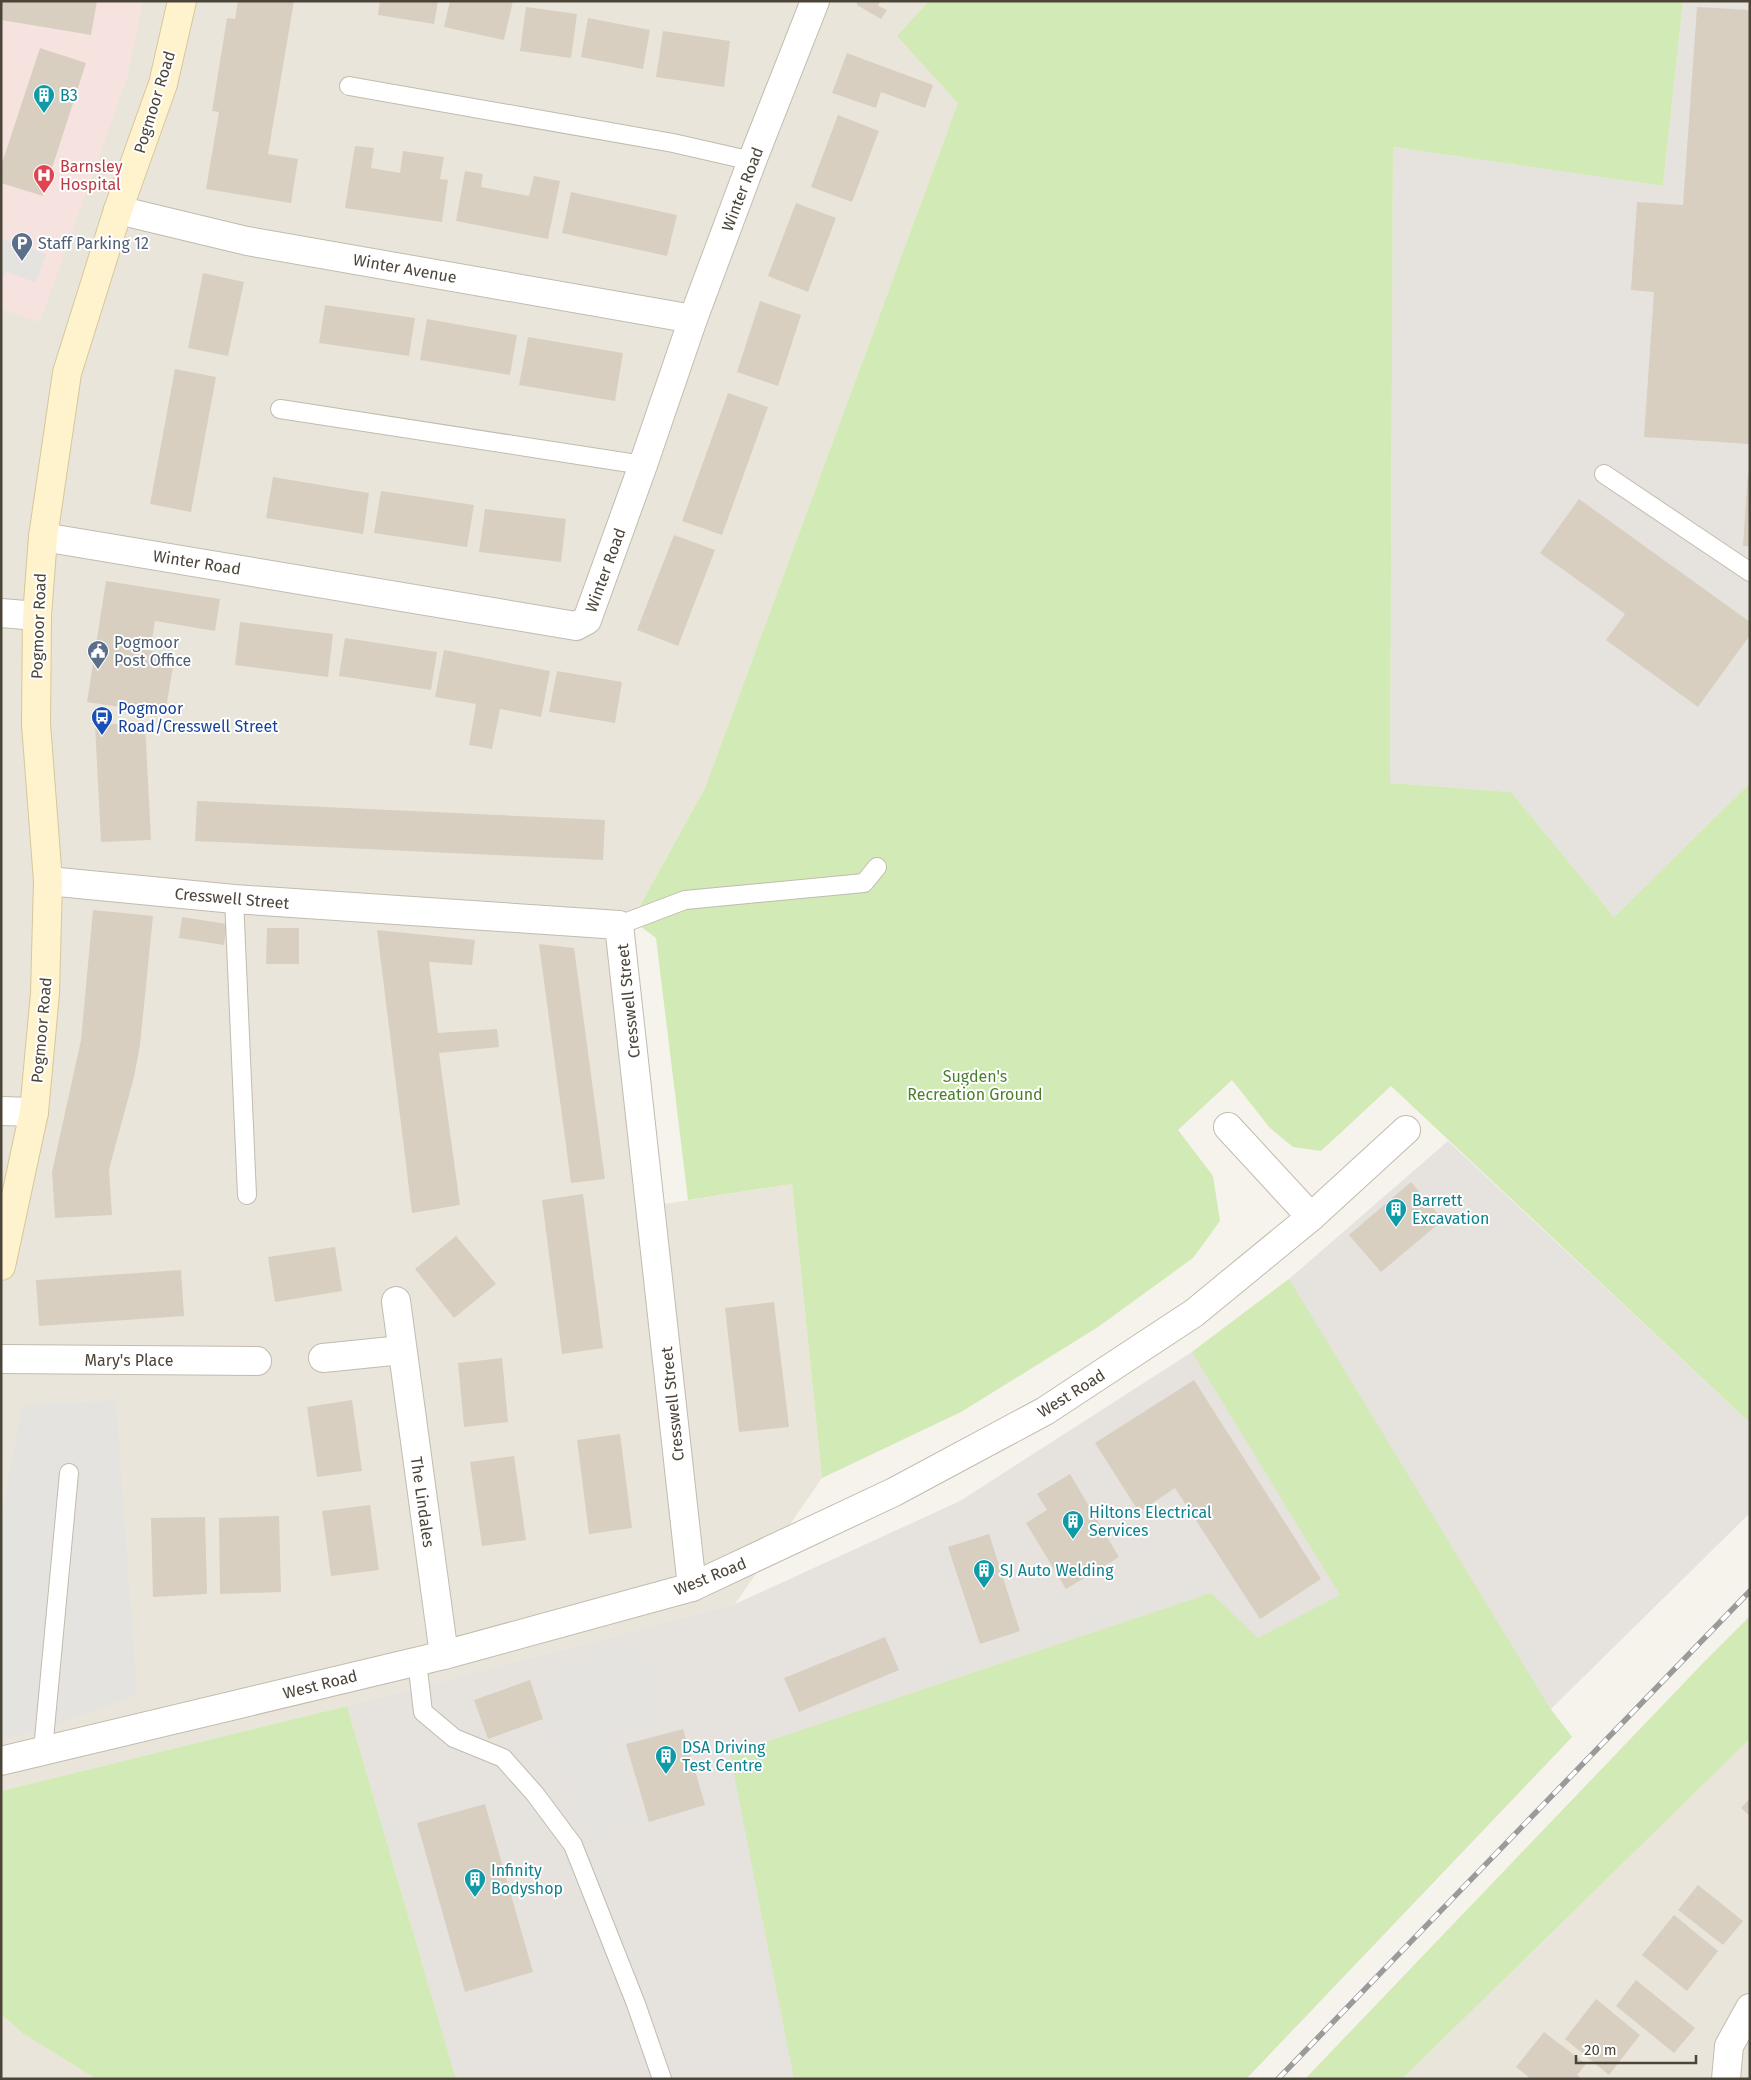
<svg xmlns="http://www.w3.org/2000/svg" width="1751" height="2080" font-family="'Fira Sans',sans-serif">
	<rect width="100%" height="100%" fill="#f6f3ec"/>
	<g fill="#eae5da">
		<polygon points="1,1 929,1 898,36 958,103 705,788 608,963 645,1207 792,1184 822,1478 735,1604 347,1706 1,1791"/>
		<polygon points="1750,1739 1750,2079 1402,2079"/>
		<polygon points="1,2014 22,2033 96,2079 1,2079"/>
	</g>
	<g fill="#e6e2dd">
		<polygon points="1683,1 1750,1 1750,783 1614,917 1511,792 1390,783 1393,147 1663,186"/>
		<polygon points="1448,1141 1750,1423 1750,1513 1551,1709 1572,1737 1246,2079 456,2079 347,1706 735,1604 960,1501 1192,1352 1289,1279"/>
	</g>
	<polygon fill="#f6e3e0" points="1,1 143,1 127,78 40,322 1,309"/>
	<g fill="#d2eab5">
		<polygon points="929,1 1683,1 1663,186 1393,147 1390,783 1511,792 1614,917 1750,783 1750,1423 1391,1086 1321,1151 1293,1147 1270,1128 1232,1080 1178,1130 1213,1176 1220,1221 1193,1258 1098,1327 961,1412 822,1478 792,1184 688,1200 656,938 632,920 705,788 958,103 897,36"/>
		<polygon points="1289,1279 1551,1710 1572,1737 1246,2079 794,2079 730,1754 1211,1593 1258,1638 1340,1595 1192,1352"/>
		<polygon points="1750,1616 1750,1739 1402,2079 1305,2079 1703,1663"/>
		<polygon points="347,1706 456,2079 96,2079 22,2033 1,2014 1,1791"/>
	</g>
	<g fill="#e5e3e0">
		<polygon points="1,238 46,254 36,283 5,271 1,282"/>
		<polygon points="116,1400 137,1695 27,1734 1,1738 1,1519 22,1406"/>
		<polygon points="636,1645 660,1716 605,1735 634,1819 589,1834 540,1691 569,1668"/>
	</g>
	<g fill="#d8cfc1">
		<polygon points="1,1 97,1 91,35 1,20"/>
		<polygon points="238,1 294,1 268,154 298,159 291,203 206,189 219,112 212,111 223,43 227,18 235,19"/>
		<polygon points="380,1 438,1 434,24 378,15"/>
		<polygon points="450,1 513,1 504,40 444,27"/>
		<polygon points="857,1 880,1 878,6 887,10 881,19 857,5"/>
		<polygon points="526,7 577,14 571,58 520,51"/>
		<polygon points="1697,7 1750,10 1750,444 1644,437 1654,292 1631,290 1637,202 1683,205"/>
		<polygon points="588,18 650,30 643,69 581,57"/>
		<polygon points="663,31 730,41 724,87 656,77"/>
		<polygon points="40,48 86,63 43,196 1,183 1,166"/>
		<polygon points="847,53 933,85 925,108 881,92 876,108 832,93"/>
		<polygon points="838,115 879,131 852,202 811,187"/>
		<polygon points="355,146 374,148 371,168 400,173 403,151 444,157 440,179 448,180 442,222 345,208"/>
		<polygon points="465,171 483,174 481,187 529,196 534,176 560,181 548,239 456,221"/>
		<polygon points="571,192 677,215 667,256 562,233"/>
		<polygon points="796,203 836,218 808,292 768,276"/>
		<polygon points="203,273 244,282 228,356 188,348"/>
		<polygon points="760,301 801,315 778,386 737,372"/>
		<polygon points="325,305 415,318 409,356 319,343"/>
		<polygon points="427,319 517,335 510,375 420,360"/>
		<polygon points="528,337 623,353 615,401 519,385"/>
		<polygon points="175,369 216,377 191,512 150,504"/>
		<polygon points="728,393 768,407 722,535 682,521"/>
		<polygon points="1748,473 1750,473 1750,546 1743,546"/>
		<polygon points="273,477 369,493 363,534 266,518"/>
		<polygon points="381,491 474,505 467,547 374,533"/>
		<polygon points="1579,499 1750,622 1750,635 1698,707 1606,640 1625,614 1540,553"/>
		<polygon points="485,509 566,519 561,562 479,552"/>
		<polygon points="674,535 715,550 678,646 637,630"/>
		<polygon points="106,581 220,599 215,631 155,621 150,651 175,655 165,714 87,702"/>
		<polygon points="240,622 333,634 328,677 235,665"/>
		<polygon points="345,638 437,652 431,690 339,676"/>
		<polygon points="444,650 550,671 541,717 500,709 492,749 469,745 476,704 435,697"/>
		<polygon points="557,671 622,682 615,723 549,712"/>
		<polygon points="145,723 151,840 101,842 95,725"/>
		<polygon points="197,801 605,820 603,860 195,841"/>
		<polygon points="93,910 153,916 140,1045 134,1077 109,1169 112,1215 55,1218 52,1172 81,1040"/>
		<polygon points="182,917 227,924 224,945 179,938"/>
		<polygon points="267,928 299,928 299,964 266,964"/>
		<polygon points="377,930 475,940 472,965 429,962 438,1033 497,1029 499,1047 439,1053 460,1205 412,1213"/>
		<polygon points="539,944 574,948 605,1179 571,1183"/>
		<polygon points="1411,1182 1443,1220 1381,1272 1349,1235"/>
		<polygon points="583,1194 603,1348 562,1354 542,1200"/>
		<polygon points="456,1236 496,1284 454,1318 415,1269"/>
		<polygon points="335,1247 342,1291 275,1302 268,1257"/>
		<polygon points="181,1270 184,1316 39,1326 36,1280"/>
		<polygon points="774,1302 789,1427 739,1432 725,1308"/>
		<polygon points="502,1358 508,1422 464,1427 458,1363"/>
		<polygon points="1194,1380 1321,1579 1260,1619 1175,1488 1139,1512 1095,1443"/>
		<polygon points="352,1400 362,1471 317,1477 307,1407"/>
		<polygon points="620,1434 632,1528 589,1534 577,1440"/>
		<polygon points="514,1456 526,1540 482,1546 470,1462"/>
		<polygon points="1070,1474 1119,1557 1066,1589 1026,1523 1047,1510 1037,1494"/>
		<polygon points="370,1505 379,1570 331,1576 322,1511"/>
		<polygon points="279,1516 281,1592 220,1594 219,1518"/>
		<polygon points="205,1517 207,1594 153,1597 151,1518"/>
		<polygon points="989,1534 1020,1631 980,1644 948,1547"/>
		<polygon points="885,1637 899,1670 799,1712 784,1678"/>
		<polygon points="530,1680 543,1719 488,1739 474,1700"/>
		<polygon points="683,1729 705,1805 649,1822 626,1744"/>
		<polygon points="1750,1798 1750,1816 1741,1808"/>
		<polygon points="485,1804 533,1972 465,1992 417,1823"/>
		<polygon points="1698,1885 1743,1921 1723,1945 1678,1910"/>
		<polygon points="1674,1915 1718,1951 1687,1991 1642,1955"/>
		<polygon points="1636,1980 1695,2028 1674,2053 1616,2006"/>
		<polygon points="1596,1999 1640,2035 1609,2075 1565,2039"/>
		<polygon points="1544,2032 1586,2064 1577,2075 1582,2079 1531,2079 1516,2067"/>
	</g>
	<g fill="none" stroke-linecap="round" stroke-linejoin="round">
		<g stroke="#c2bbae" stroke-width="20">
			<g id="lane">
				<polyline points="349,86 673,143 752,161"/>
				<polyline points="280,409 643,465"/>
				<polyline points="1604,474 1750,572"/>
				<polyline points="234,899 247,1195"/>
				<polyline points="619,925 685,900 864,883 877,867"/>
				<polyline points="417,1661 423,1712 454,1738 503,1758 535,1794 573,1845 636,2004 662,2079"/>
				<polyline points="43,1750 69,1473"/>
			</g>
		</g>
		<g stroke="#c2bbae" stroke-width="30">
			<g id="street">
				<polyline points="118,210 247,241 693,319"/>
				<polyline points="43,537 576,626 587,620 643,465 693,319 752,161 815,1"/>
				<polyline points="1,613 37,616"/>
				<polyline points="48,881 234,899 619,925 692,1587"/>
				<polyline points="1,1111 34,1112"/>
				<polyline points="1228,1127 1311,1217"/>
				<polyline points="396,1301 444,1655"/>
				<polyline points="323,1358 402,1350"/>
				<polyline points="1,1359 257,1361"/>
				<polyline points="1,1761 444,1655 692,1587 894,1492 1045,1411 1194,1313 1311,1217 1406,1130"/>
				<polyline points="1726,2079 1729,2046 1750,2008"/>
			</g>
		</g>
		<g stroke="#d6c79b" stroke-width="30">
			<polyline id="secondary" points="1,1266 34,1112 45,993 48,881 36,724 37,616 43,537 67,373 118,210 163,84 182,1"/>
		</g>
		<use href="#lane" stroke="#fff" stroke-width="18"/>
		<use href="#street" stroke="#fff" stroke-width="28"/>
		<use href="#secondary" stroke="#fff3cd" stroke-width="28"/>
		<g stroke="#9a9a9a" stroke-width="5.5">
			<polyline id="rail" points="1278,2079 1750,1591"/>
		</g>
		<use href="#rail" stroke="#fff" stroke-width="4" stroke-dasharray="11" stroke-linecap="butt"/>
	</g>
	<defs>
		<g id="building-pin" transform="scale(1.125)"><path d="M0 17L-7.5 6A9.5 9.5 0 1 1 7.5 6Z" fill="#0f9aa8" stroke="#fff"/><path d="M-4-6H4V6H1V3H-1V6H-4ZM-2.5-4.3h1.7v1.8h-1.7ZM.8-4.3h1.7v1.8H.8ZM-2.5-1h1.7V.8h-1.7ZM.8-1h1.7V.8H.8Z" fill="#fff"/></g>
		<g id="hospital-pin" transform="scale(1.125)"><path d="M0 17L-7.5 6A9.5 9.5 0 1 1 7.5 6Z" fill="#e0444e" stroke="#fff"/><path d="M-5-5h3v3.5h4V-5h3V5h-3V1.5h-4V5h-3Z" fill="#fff"/></g>
		<g id="parking-pin" transform="scale(1.125)"><path d="M0 17L-7.5 6A9.5 9.5 0 1 1 7.5 6Z" fill="#5c6f8a" stroke="#fff"/><path d="M-3.5-5.5H1a3.5 3.5 0 0 1 0 7H-1V5.5H-3.5ZM-1-3.4V-.6H.8a1.4 1.4 0 0 0 0-2.8Z" fill="#fff"/></g>
		<g id="civic-pin" transform="scale(1.125)"><path d="M0 17L-7.5 6A9.5 9.5 0 1 1 7.5 6Z" fill="#5c6f8a" stroke="#fff"/><path d="M-.6-6.5H3V-4.5H.6V-3L4-1V1h2V6H-6V1h2V-1L-.6-3ZM-1.2 2.5V6h2.4V2.5Z" fill="#fff"/></g>
		<g id="bus-pin" transform="scale(1.125)"><path d="M0 17L-7.5 6A9.5 9.5 0 1 1 7.5 6Z" fill="#1a4fb4" stroke="#fff"/><path d="M-5-6H5V4H4V6H2V4H-2V6H-4V4H-5ZM-3.5-4V0h7V-4ZM-3.5 1.2v1.5H-2V1.2ZM2 1.2v1.5H3.5V1.2Z" fill="#fff"/></g>
	</defs>
	<g fill-rule="evenodd">
		<use href="#building-pin" x="44" y="95"/>
		<use href="#hospital-pin" x="44" y="175"/>
		<use href="#parking-pin" x="22" y="243"/>
		<use href="#civic-pin" x="98" y="651"/>
		<use href="#bus-pin" x="102" y="717"/>
		<use href="#building-pin" x="1396" y="1209"/>
		<use href="#building-pin" x="1073" y="1521"/>
		<use href="#building-pin" x="984" y="1570"/>
		<use href="#building-pin" x="666" y="1756"/>
		<use href="#building-pin" x="475" y="1879"/>
	</g>
	<g text-anchor="middle" stroke-width="4" stroke-linejoin="round" paint-order="stroke">
		<g font-size="16" fill="#0d838f" stroke="#fff" text-anchor="start">
			<text x="60" y="101">B3</text>
			<text x="1412" y="1206">Barrett<tspan x="1412" dy="18">Excavation</tspan></text>
			<text x="1089" y="1518">Hiltons Electrical<tspan x="1089" dy="18">Services</tspan></text>
			<text x="1000" y="1576">SJ Auto Welding</text>
			<text x="682" y="1753">DSA Driving<tspan x="682" dy="18">Test Centre</tspan></text>
			<text x="491" y="1876">Infinity<tspan x="491" dy="18">Bodyshop</tspan></text>
		</g>
		<g font-size="16" fill="#4b4439" stroke="#fff">
			<text transform="translate(154 102) rotate(-73)" y="6">Pogmoor Road</text>
			<text transform="translate(742 189) rotate(-69)" y="6">Winter Road</text>
			<text transform="translate(405 268) rotate(10)" y="6">Winter Avenue</text>
			<text transform="translate(197 562) rotate(9)" y="6">Winter Road</text>
			<text transform="translate(605 570) rotate(-70)" y="6">Winter Road</text>
			<text transform="translate(38 626) rotate(-88)" y="6">Pogmoor Road</text>
			<text transform="translate(232 898) rotate(5)" y="6">Cresswell Street</text>
			<text transform="translate(628 1001) rotate(-96)" y="6">Cresswell Street</text>
			<text transform="translate(41 1030) rotate(-85)" y="6">Pogmoor Road</text>
			<text x="129" y="1366">Mary's Place</text>
			<text transform="translate(1071 1393) rotate(-32)" y="6">West Road</text>
			<text transform="translate(672 1404) rotate(-96)" y="6">Cresswell Street</text>
			<text transform="translate(423 1502) rotate(82)" y="6">The Lindales</text>
			<text transform="translate(710 1576) rotate(-22)" y="6">West Road</text>
			<text transform="translate(320 1684) rotate(-14)" y="6">West Road</text>
		</g>
		<g font-size="16" fill="#be3a42" stroke="#fff" text-anchor="start">
			<text x="60" y="172">Barnsley<tspan x="60" dy="18">Hospital</tspan></text>
		</g>
		<g font-size="16" fill="#4e5e75" stroke="#fff" text-anchor="start">
			<text x="38" y="249">Staff Parking 12</text>
			<text x="114" y="648">Pogmoor<tspan x="114" dy="18">Post Office</tspan></text>
		</g>
		<g font-size="16" fill="#164399" stroke="#fff" text-anchor="start">
			<text x="118" y="714">Pogmoor<tspan x="118" dy="18">Road/Cresswell Street</tspan></text>
		</g>
		<g font-size="16" fill="#4a7f2a" stroke="#fff">
			<text x="975" y="1082">Sugden's<tspan x="975" dy="18">Recreation Ground</tspan></text>
		</g>
	</g>
	<rect width="1751" height="2080" fill="none" stroke="#4b4439" stroke-width="5"/>
	<path d="M1576 2055v8h120v-8" fill="none" stroke="#4b4439" stroke-width="2.5"/>
	<text x="1584" y="2055" font-size="15" fill="#4b4439" stroke="#ffffff" stroke-width="4" paint-order="stroke">20 m</text>
</svg>
